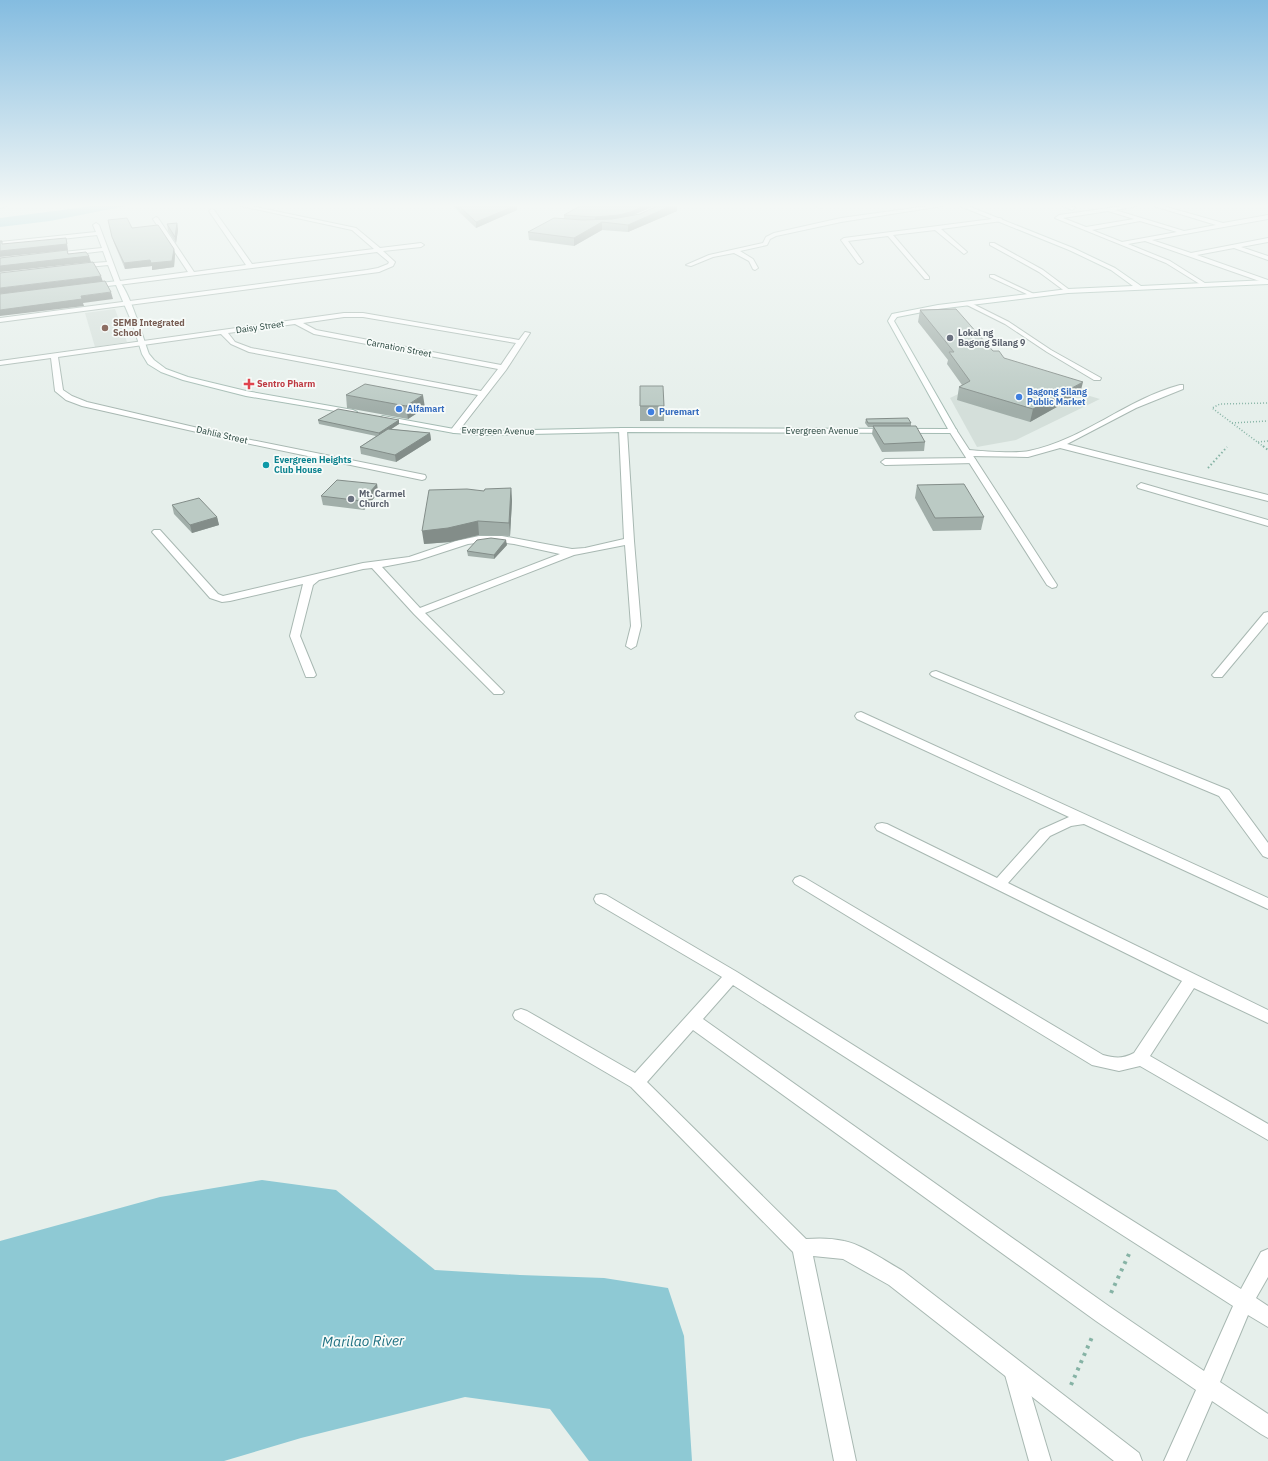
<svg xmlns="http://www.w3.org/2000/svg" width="1268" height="1461" font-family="'IBM Plex Sans',sans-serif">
	<rect width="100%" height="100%" fill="#e6efeb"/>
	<g fill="#d4dfda">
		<polygon points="115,309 127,342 95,347 85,313"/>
		<polygon points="1006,371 1100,399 1016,440 977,447 950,398"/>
	</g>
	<g fill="#8ec9d4">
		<polygon points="93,206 126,206 50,221 0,227 0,218"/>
		<polygon points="262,1180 336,1190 435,1270 520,1275 604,1278 668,1288 684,1336 692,1461 589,1461 550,1409 465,1397 301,1438 224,1461 0,1461 0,1241 160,1197"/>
	</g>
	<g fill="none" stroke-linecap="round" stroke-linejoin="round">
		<g stroke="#a8b8b2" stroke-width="2">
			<g id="lane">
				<polygon points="990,243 994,243 1043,270 1071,291 1066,292 1039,272 990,245"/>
				<polygon points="990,275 994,275 1036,295 1031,296 990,277"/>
				<path d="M1180,385H1183V389L1136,408L1067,444L1268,495V501L1060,448L1028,457L968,456L964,453L968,450C984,451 1014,454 1029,451C1083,440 1127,399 1180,385Z"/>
				<polygon points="972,458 975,459 976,461 975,463 885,465 881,462 885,459"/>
				<polygon points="1141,483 1268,520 1268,526 1138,488 1137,486"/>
				<polygon points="1014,1361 1021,1364 1024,1371 1051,1461 1029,1461 1004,1371 1007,1364"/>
			</g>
		</g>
		<g stroke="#a8b8b2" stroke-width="2">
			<g id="street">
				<polygon points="0,206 6,206 0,208"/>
				<polygon points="241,206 251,206 356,228 380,248 421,243 424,245 421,247 383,251 395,262 393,266 379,272 0,322 0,318 367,270 378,268 388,264 389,262 377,252 118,285 115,283 108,265 79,268 76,266 79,264 107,262 103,251 53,257 50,255 53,253 102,248 97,235 0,246 0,242 96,232 93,225 96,223 99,225 120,281 188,272 153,219 156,217 158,218 194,272 246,265 209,211 212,209 214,210 252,264 374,249 352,230"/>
				<polygon points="928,206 942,206 841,222 776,236 770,239 767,245 740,251 753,259 758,268 755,270 753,269 749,261 734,253 713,257 691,266 686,265 709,255 763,243 766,237 774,233 841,218"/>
				<polygon points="1063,206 1071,206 1075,208 1072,210"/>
				<path d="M1123,206H1137L1115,210L1184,231L1216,225L1154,206H1163L1223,223L1268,215V219L1152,240L1191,253L1268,238V242L1241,247L1268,256V260L1234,248L1197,255L1268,280V284L1145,241L1128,244L1170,261L1208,285L1203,286L1166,263L1055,218L1059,215ZM1108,211L1134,219L1086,227L1063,218ZM1140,221L1177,232L1122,242L1092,230Z"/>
				<polygon points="1000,218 1002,219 1002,221 941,229 966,251 967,252 964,254 935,230 893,235 929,277 929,279 925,279 888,236 848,241 863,262 860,264 858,263 841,240 844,238"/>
				<polygon points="965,302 969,302 1009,322 1051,350 1101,378 1100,380 1094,380 1047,352 1005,324 965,304"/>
				<path d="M344,313H363L519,340L525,332L530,333L506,370L457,433H454L450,431L478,395L249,352L231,344L221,334L58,357L63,390L72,396L87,402L241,438L425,475L426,477L425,479L422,480L241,442L82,406L66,400L55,391L51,358L0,365V361ZM344,317H363L516,343L501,365L316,330L303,323ZM295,324L314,334L498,369L481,391L251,348L235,342L228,333Z"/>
				<path d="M620,428H623L627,430L634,541L641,626L636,646L631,649L626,646L631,626L625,545L574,555L425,613L504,692L502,694H494L414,614L372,568L363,569L319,580L313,585L300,636L316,675L314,677H306L290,636L303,584L230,601L222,602L210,598L152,532L154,530H160L218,594L223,596L363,563L409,557L456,541L479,536H502L572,549L585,548L624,539L619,430ZM491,541L514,544L560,554L420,608L382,567L419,560L468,544Z"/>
				<polygon points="950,429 956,429 957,431 1057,585 1056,587 1052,588 1047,585 949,431"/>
				<polygon points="1268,612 1268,622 1222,677 1214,677 1212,675 1214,673 1264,613"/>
				<polygon points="936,671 1229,790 1268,843 1268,858 1263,856 1219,796 932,676 930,674 932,672"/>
				<path d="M861,712L1268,898V909L1084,824L1071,826L1050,836L1008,883L1268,1010V1023L1194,988L1150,1056L1268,1124V1140L1140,1066L1119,1071L1092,1065L795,884L793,881L795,878L800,876L805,878L1103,1055C1114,1058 1123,1059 1134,1053L1182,981L877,830L875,827L877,824L882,823L887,824L997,878L1040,830L1069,817L857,719L855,716L857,713Z"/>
				<path d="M601,894L606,895L737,972L1241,1289L1261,1252L1268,1249V1277L1256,1298L1268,1306V1327L1248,1315L1220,1382L1268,1414V1438L1261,1434L1212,1401L1186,1461H1164L1196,1390L1096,1321L693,1030L647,1082L806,1239C819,1238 831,1238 844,1241C861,1244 887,1262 903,1271L1139,1453L1142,1461H1114L889,1285L843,1259L813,1256L856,1461H834L793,1252L631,1087L515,1019L513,1015L515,1011L521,1009L527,1011L635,1073L722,977L596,903L594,899L596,895ZM733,985L1233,1306L1204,1371L1110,1307L703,1019Z"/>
			</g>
		</g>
		<g stroke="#a4bbb3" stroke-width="2">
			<g id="secondary">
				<polygon points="960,206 968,206 1073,248 1115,268 1141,286 1268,280 1268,284 1068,293 938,309 897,317 894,321 957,431 953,433 623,432 485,435 454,433 383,420 379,418 383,416 454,429 485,431 623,428 948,429 888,321 892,314 938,305 1068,289 1133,286 1111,270 1069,250"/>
				<path d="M118,281C128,286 144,341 149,354L154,360L166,369L188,377L246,391L353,410L357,412L353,414L246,396L183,380L161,372L148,364L142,354L133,325L116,285L91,288L88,286L91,284Z"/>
			</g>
		</g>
		<polyline stroke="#86b3a5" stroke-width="1" stroke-dasharray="1 1.5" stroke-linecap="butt" points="811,206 823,209"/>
		<g stroke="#86b3a5" stroke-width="1.5" stroke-dasharray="1 2" stroke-linecap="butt">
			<polyline points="1232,423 1268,421"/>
			<polyline points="1258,442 1268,441"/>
			<polyline points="1264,447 1212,408 1220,404 1268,403"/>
		</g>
		<g stroke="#86b3a5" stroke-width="2" stroke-dasharray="1.5 2.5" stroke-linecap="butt">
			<polyline points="1263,446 1268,450"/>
			<polyline points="1208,468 1227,447"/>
		</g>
		<g stroke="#86b3a5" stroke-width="4" stroke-dasharray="3 5" stroke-linecap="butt">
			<polyline points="1111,1293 1129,1254"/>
			<polyline points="1071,1385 1093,1335"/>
		</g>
		<use href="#lane" fill="#fff" fill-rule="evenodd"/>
		<use href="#street" fill="#fff" fill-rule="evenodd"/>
		<use href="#secondary" fill="#fff" fill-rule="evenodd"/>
	</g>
	<g fill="#a1aea9">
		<polygon points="453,206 517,206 517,210 476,228"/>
		<polygon points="580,206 654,206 633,215 677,211 628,232 602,230 574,246 529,240 528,232 564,218 564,215"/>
		<polygon points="108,220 132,228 174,249 175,255 174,267 152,270 152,266 125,269 114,243"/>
		<polygon points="177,223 178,230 176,243 168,231 167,224"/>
		<polygon points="920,310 993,351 1004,358 1080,394 1030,422 957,400 959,387 962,385 947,364 948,360 918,322"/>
		<polygon points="640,386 664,406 664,421 640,421"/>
		<polygon points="346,395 425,408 408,419 347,408"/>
		<polygon points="866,419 911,423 911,426 925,442 924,451 882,452 872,434 873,427 868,427 865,423"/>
		<polygon points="318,420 399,420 399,424 391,429 430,433 431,440 396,462 361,454 360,447 376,436 319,424"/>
		<polygon points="377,484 378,493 364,510 323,505 321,496"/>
		<polygon points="917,485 984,517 981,530 933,531 915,498"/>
		<polygon points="511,488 512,501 510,536 479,535 450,542 424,544 484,491"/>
		<polygon points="172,505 217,517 219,525 192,533 174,514"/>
		<polygon points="507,545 494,559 468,556 467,551"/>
	</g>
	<g fill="#838d89">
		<polygon points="515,206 517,206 517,210 476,228 476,222"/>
		<polygon points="644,206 654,206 631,216 619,219 595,221 595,217"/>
		<polygon points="671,206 677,206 677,211 628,232 628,225"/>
		<polygon points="602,222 602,230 574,246 574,238"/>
		<polygon points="177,223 178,230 176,243 175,237"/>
		<polygon points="66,238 68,250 0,257 0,251"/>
		<polygon points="174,249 175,255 174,267 152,270 152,266 125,269 124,263 150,260"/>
		<polygon points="67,250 69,256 89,256 91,262 0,272 0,266"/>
		<polygon points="101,276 103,282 0,294 0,288"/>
		<polygon points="111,292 113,299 83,303 84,306 0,316 0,310 81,296"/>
		<polygon points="1083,382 1080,394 1030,422 1033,409"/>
		<polygon points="423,395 425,408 408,419 406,406"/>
		<polygon points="399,420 399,424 379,437 379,433"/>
		<polygon points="430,433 431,440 396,462 395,455"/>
		<polygon points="377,484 378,493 364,510 362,501"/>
		<polygon points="511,488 512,501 510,536 509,523"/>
		<polygon points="217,517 219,525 192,533 190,525"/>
		<polygon points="478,521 479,535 450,542 424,544 422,531"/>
		<polygon points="506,540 507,545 494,559 494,555"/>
	</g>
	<g fill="#bbcac4" stroke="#838d89">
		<polygon points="459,206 515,206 476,222"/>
		<polygon points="580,206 644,206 631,212 619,215 595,217 564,215"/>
		<polygon points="656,206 671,206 628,225 602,222 574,238 528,232 554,218 583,220 612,219 640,214 653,208"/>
		<polygon points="127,218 132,228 158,225 174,249 172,261 151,263 150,260 124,263 112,237 108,220"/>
		<polygon points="177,223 175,237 167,224"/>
		<polygon points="66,238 67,244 0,251 0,241 2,241 2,244"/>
		<polygon points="67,250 68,254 86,252 89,256 0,266 0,258"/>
		<polygon points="93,262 101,276 0,288 0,273"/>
		<polygon points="105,281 111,292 81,296 82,299 0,310 0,294"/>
		<polygon points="956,309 993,351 999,351 1004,358 1083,382 1033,409 959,387 970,381 949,352 954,352 920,310"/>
		<polygon points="365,384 423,395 406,406 346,395"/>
		<polygon points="640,386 663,386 664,406 640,406"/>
		<polygon points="338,409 399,420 379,433 318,420"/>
		<polygon points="908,418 911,423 868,423 866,419"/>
		<polygon points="873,426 916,426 925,442 884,444"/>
		<polygon points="388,429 430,433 395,455 360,447"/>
		<polygon points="337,480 377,484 362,501 321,496"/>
		<polygon points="964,484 984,517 935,518 917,485"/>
		<polygon points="511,488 509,523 478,521 448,528 422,531 429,490 467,489 484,491 485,489"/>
		<polygon points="199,498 217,517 190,525 172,505"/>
		<polygon points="491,538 506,540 494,555 467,551 477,540"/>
	</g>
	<linearGradient id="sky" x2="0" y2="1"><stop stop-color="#84bce0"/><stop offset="0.5" stop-color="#f4f8f6"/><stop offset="1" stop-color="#f4f8f6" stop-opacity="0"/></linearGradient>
	<rect width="1268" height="411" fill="url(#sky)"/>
	<circle fill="#8d6e63" stroke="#f7fbf9" stroke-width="1.5" cx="105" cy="328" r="4"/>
	<g fill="#6b7280" stroke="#f7fbf9" stroke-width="1.5">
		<circle cx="950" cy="338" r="4"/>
		<circle cx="351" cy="499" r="4"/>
	</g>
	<path fill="#e0444e" stroke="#f7fbf9" stroke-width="1.5" d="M247 378h4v4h4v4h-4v4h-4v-4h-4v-4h4z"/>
	<g fill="#3f7fe0" stroke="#f7fbf9" stroke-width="1.5">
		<circle cx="1019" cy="397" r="4"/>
		<circle cx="399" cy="409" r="4"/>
		<circle cx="651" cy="412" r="4"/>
	</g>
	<circle fill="#0f9aa8" stroke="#f7fbf9" stroke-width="1.5" cx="266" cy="465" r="4"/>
	<g text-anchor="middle" stroke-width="3.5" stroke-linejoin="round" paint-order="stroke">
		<g font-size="9" font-weight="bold" fill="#785e54" stroke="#f7fbf9" text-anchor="start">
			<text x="113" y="326">SEMB Integrated<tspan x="113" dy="10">School</tspan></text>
		</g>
		<g font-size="9" fill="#24423a" stroke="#f7fbf9">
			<text transform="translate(260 327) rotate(-8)" y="3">Daisy Street</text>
			<text transform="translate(399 348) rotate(11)" y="3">Carnation Street</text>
			<text transform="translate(498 431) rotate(1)" y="3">Evergreen Avenue</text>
			<text x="822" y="434">Evergreen Avenue</text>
			<text transform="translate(222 435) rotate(13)" y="3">Dahlia Street</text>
		</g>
		<g font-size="9" font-weight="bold" fill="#5b616d" stroke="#f7fbf9" text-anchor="start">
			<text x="958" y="336">Lokal ng<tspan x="958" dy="10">Bagong Silang 9</tspan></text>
			<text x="359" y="497">Mt. Carmel<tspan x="359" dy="10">Church</tspan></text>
		</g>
		<g font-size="9" font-weight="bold" fill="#be3a42" stroke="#f7fbf9" text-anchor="start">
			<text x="257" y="387">Sentro Pharm</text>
		</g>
		<g font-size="9" font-weight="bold" fill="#366cbe" stroke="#f7fbf9" text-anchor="start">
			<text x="1027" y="395">Bagong Silang<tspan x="1027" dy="10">Public Market</tspan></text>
			<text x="407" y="412">Alfamart</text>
			<text x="659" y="415">Puremart</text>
		</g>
		<g font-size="9" font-weight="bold" fill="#0d838f" stroke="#f7fbf9" text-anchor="start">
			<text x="274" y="463">Evergreen Heights<tspan x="274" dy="10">Club House</tspan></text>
		</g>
		<g font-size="14" font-style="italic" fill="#1c6f80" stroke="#f7fbf9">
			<text transform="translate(363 1341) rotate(-1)" y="5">Marilao River</text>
		</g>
	</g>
</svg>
